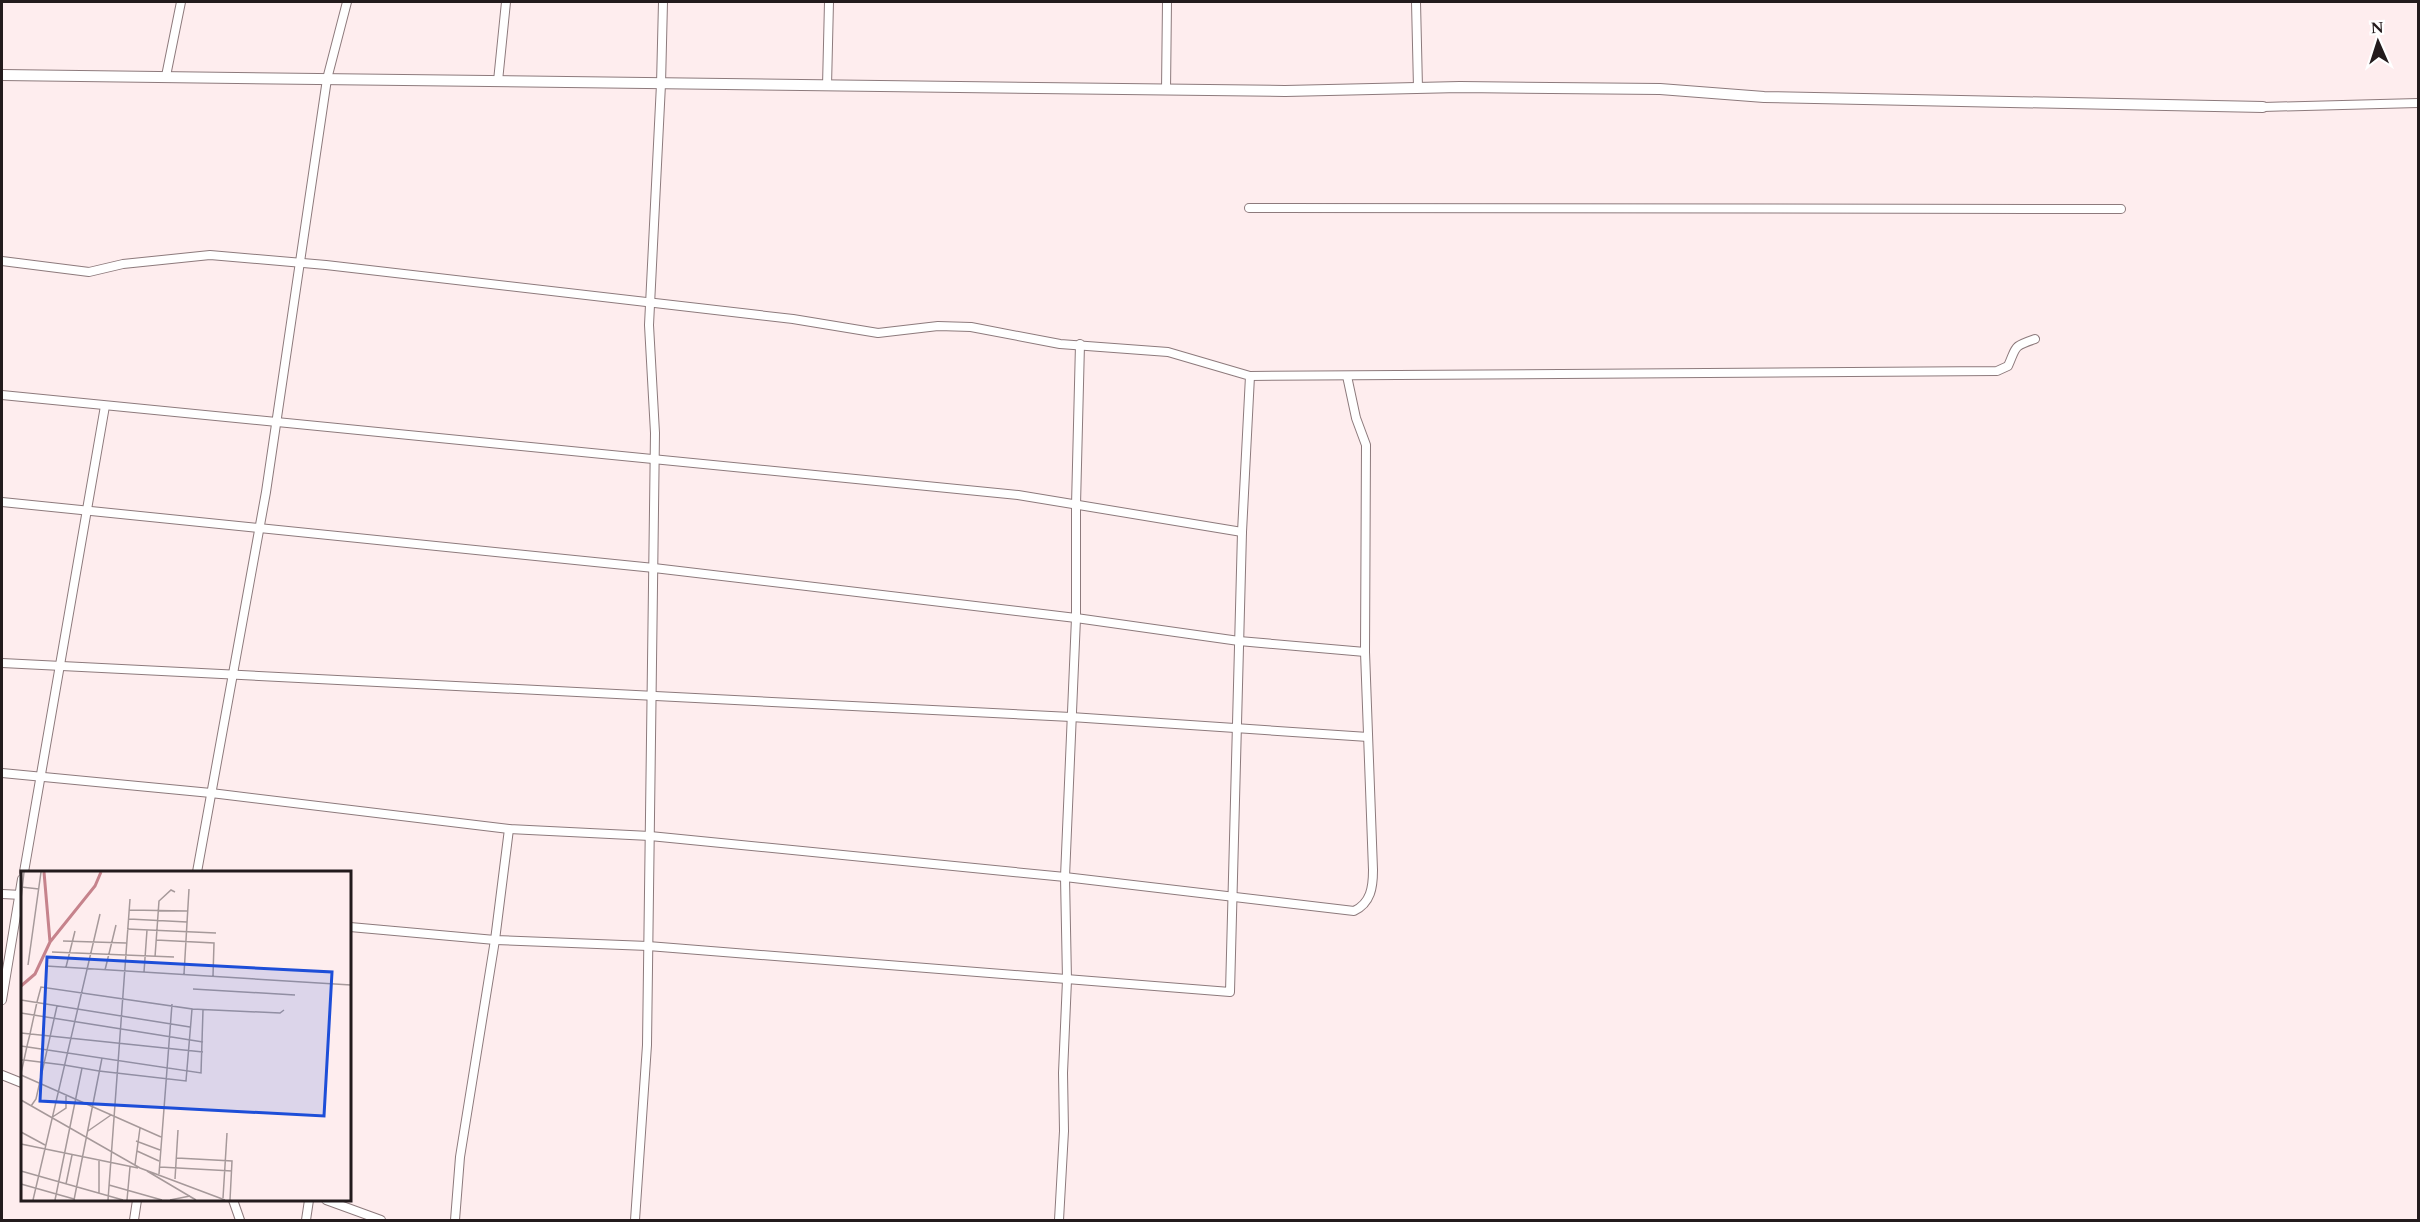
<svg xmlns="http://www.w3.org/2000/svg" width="2420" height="1222" font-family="Spectral,serif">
	<rect width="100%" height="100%" fill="#feedee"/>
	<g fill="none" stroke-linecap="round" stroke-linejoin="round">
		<g stroke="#8d7a7c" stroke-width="10">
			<g id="minor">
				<polyline points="1416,2 1418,88"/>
				<polyline points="166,76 181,2"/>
				<polyline points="498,81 506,2"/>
				<polyline points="827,86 829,2"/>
				<polyline points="1166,90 1167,2"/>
				<polyline points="2263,107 2418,103"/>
				<polyline points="1249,208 2121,209"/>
				<polyline points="2,261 89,272 123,264 210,255 326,265 793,319 878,333 938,326 971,327 1060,344 1168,352 1250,376 1242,532 1230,992 648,946 495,940 350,927"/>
				<path d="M1250,376L1997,371L2008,366C2017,346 2012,347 2035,339"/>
				<polyline points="2,395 1018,495 1242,532"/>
				<polyline points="2,502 654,568 1076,618 1239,641 1365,652"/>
				<polyline points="2,663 1071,717 1368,737"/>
				<path d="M2,773L211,793L509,829L650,836L1065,877L1354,911C1371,903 1373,887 1373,870L1365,652L1366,445L1356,418L1347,376"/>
				<polyline points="24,872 105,406"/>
				<polyline points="197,872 266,492 327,79 347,2"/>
				<polyline points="2,894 22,895"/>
				<polyline points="2,1000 22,879"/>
				<polyline points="2,1075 22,1083"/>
				<polyline points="233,1200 240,1220"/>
				<polyline points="326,1200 381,1220"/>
				<polyline points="134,1220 137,1200"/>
				<polyline points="306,1220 309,1200"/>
				<polyline points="455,1220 460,1157 495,940 509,829"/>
				<polyline points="635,1220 647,1045 655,433 649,325 661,84 663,2"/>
				<polyline points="1059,1220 1064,1131 1063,1073 1067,980 1065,877 1076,618 1076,505 1080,344"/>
			</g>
		</g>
		<g stroke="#8d7a7c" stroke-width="12">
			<polyline id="tertiary" points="2,75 1285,91 1460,87 1660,89 1764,97 2263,107"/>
		</g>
		<use href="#minor" stroke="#fff" stroke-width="8"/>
		<use href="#tertiary" stroke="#fff" stroke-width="10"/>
	</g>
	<g transform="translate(21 871)">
		<rect width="330" height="330" fill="#feedee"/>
		<path fill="none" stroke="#c6838c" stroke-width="3" d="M23,1L29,71M29,71L74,15L80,1M0,115L14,103L29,71"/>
		<path fill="none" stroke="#a6999a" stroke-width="1.5" d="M0,16L18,18M0,28L3,1M108,39L166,40M108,48L166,51M106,58L195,62M135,69L193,72L192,105M42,70L105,72M31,81L153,86M134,86L138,30L150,19L154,21M7,94L20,1M25,95L330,114M45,96L54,60M84,99L95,54M123,101L126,59M163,103L168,18M172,118L274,124M0,129L169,156M171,138L259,142L263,139M0,142L182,171M0,162L182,181M0,175L180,202L182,139M0,189H3L43,194L78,200L165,210L171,138L20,116L16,131L9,163L6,175L3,189L0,202M0,204L140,266M0,229L119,297L204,329M10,235L15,228L36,135M30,247L45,237V225M67,260L90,244M0,261L24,274M115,270L139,279M0,273L117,297M116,280L138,290M156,287L211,290L209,329M78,290V323M114,294L119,257M139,296L211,300M0,300L102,329M126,300L175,329M138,303L151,133M154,308L157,259M0,313L53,328M45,313L51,284M88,314L141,329M202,327L206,262M12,329L79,43M34,329L61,197M53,329L81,187M87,329L109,28M106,329L109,296M149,329L169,325"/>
		<path fill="#1d4ed8" fill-opacity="0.15" stroke="#1d4ed8" stroke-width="3" d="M26,86L311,101L303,245L19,230Z"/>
		<rect width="330" height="330" fill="none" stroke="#231b1c" stroke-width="3"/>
	</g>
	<rect width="2420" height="1222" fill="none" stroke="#231b1c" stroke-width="6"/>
	<g transform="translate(2378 42) rotate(357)" stroke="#ffffff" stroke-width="4.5" paint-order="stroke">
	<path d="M0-4.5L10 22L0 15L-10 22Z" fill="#231b1c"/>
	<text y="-9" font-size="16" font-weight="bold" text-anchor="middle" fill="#231b1c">N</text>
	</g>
</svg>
